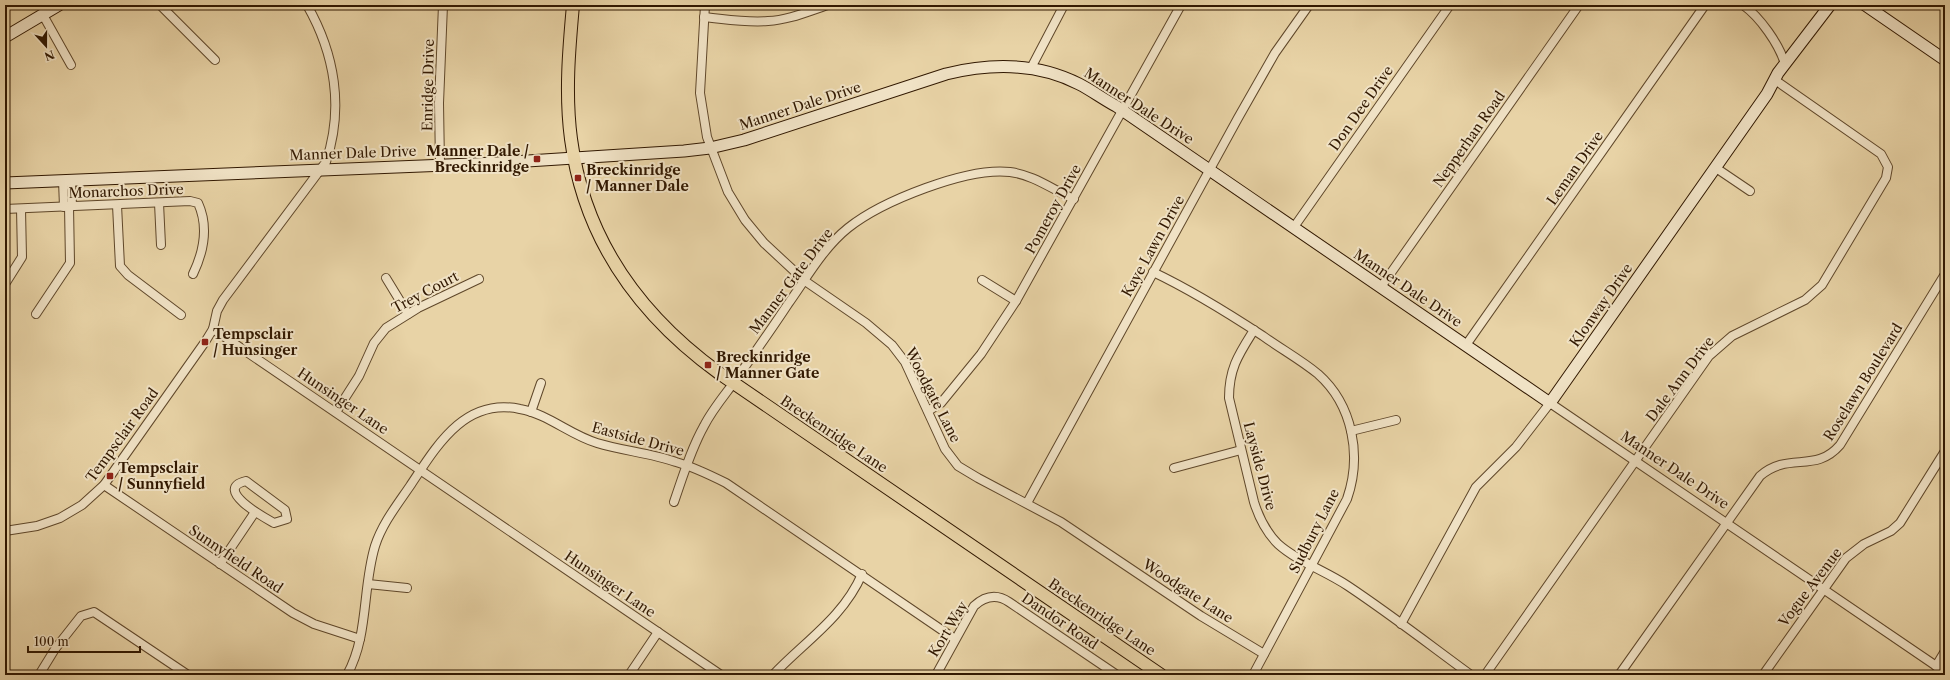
<svg xmlns="http://www.w3.org/2000/svg" width="1950" height="680" font-family="'Libre Caslon Text',serif">
	<rect width="100%" height="100%" fill="#e8d3a6"/>
	<filter id="stains"><feTurbulence type="fractalNoise" baseFrequency=".005" numOctaves="4"/><feColorMatrix values="0 0 0 0 .2 0 0 0 0 .09 0 0 0 0 .02 0 0 0 .5 -.17"/></filter>
	<radialGradient id="worn" r=".72"><stop offset=".6" stop-color="#630" stop-opacity="0"/><stop offset="1" stop-color="#630" stop-opacity=".3"/></radialGradient>
	<g fill="none" stroke-linecap="round" stroke-linejoin="round">
		<g stroke="#5f472a" stroke-width="10">
			<g id="street">
				<polyline points="160,5 215,60"/>
				<polyline points="705,5 700,93 707,137 728,192 745,220 764,243 805,281 866,323 892,345 905,362 945,449 958,466 978,478 1061,522 1201,616 1264,654"/>
				<path d="M1743,5C1760,17 1779,44 1785,64"/>
				<polyline points="43,15 71,65"/>
				<path d="M704,17C725,19 747,23 768,21C789,20 809,11 828,5"/>
				<polyline points="1031,68 1064,5"/>
				<polyline points="440,165 439,103 443,5"/>
				<polyline points="1716,168 1750,191"/>
				<polyline points="63,180 64,207"/>
				<polyline points="71,180 72,206"/>
				<polyline points="159,203 161,245"/>
				<polyline points="117,205 120,266 128,275 181,315"/>
				<path d="M5,209L190,201L198,203C209,227 204,251 193,274"/>
				<polyline points="1294,227 1450,5"/>
				<path d="M1153,272C1191,290 1228,313 1263,336C1281,349 1301,360 1318,374C1353,405 1362,456 1347,499L1253,675"/>
				<polyline points="386,278 408,314"/>
				<polyline points="982,280 1016,301"/>
				<polyline points="5,284 22,257 21,209"/>
				<polyline points="1381,287 1579,5"/>
				<polyline points="36,314 70,263 69,206"/>
				<polyline points="213,329 721,675"/>
				<path d="M1254,330C1239,354 1229,368 1229,398L1254,502C1259,518 1266,532 1278,544C1298,562 1326,571 1348,586C1390,614 1430,645 1471,675"/>
				<polyline points="1466,345 1705,5"/>
				<polyline points="928,411 941,403 981,354 1016,301 1181,5"/>
				<polyline points="336,412 359,376 374,343 386,328 418,308 479,279"/>
				<polyline points="531,412 541,383"/>
				<polyline points="1351,431 1396,420"/>
				<polyline points="1174,468 1241,450"/>
				<path d="M246,481L285,510L287,519L274,523C265,518 212,489 246,481Z"/>
				<polyline points="104,485 293,613 314,624 360,639"/>
				<path d="M674,502C683,476 691,449 704,426C712,410 724,396 735,381C753,355 771,330 788,304C806,279 823,248 848,228C882,201 967,167 1010,172C1034,175 1053,190 1074,199"/>
				<polyline points="1027,503 1238,118 1275,53 1309,5"/>
				<path d="M5,531L37,526L60,518L82,505L104,485L205,342L213,329L217,311L223,300L326,162C344,108 335,54 307,5"/>
				<polyline points="220,564 255,512"/>
				<polyline points="368,584 407,588"/>
				<polyline points="1401,624 1476,487 1516,447 1550,403 1945,672"/>
				<polyline points="1936,666 1945,651"/>
				<polyline points="39,675 55,649 81,616 94,612 188,675"/>
				<path d="M347,675C369,635 362,589 375,546C382,524 397,505 410,486C436,447 464,397 520,409C548,414 570,435 597,443C623,451 651,453 676,462C694,467 710,475 726,483L955,639"/>
				<polyline points="629,675 658,632"/>
				<path d="M773,675C804,642 843,618 862,574"/>
				<path d="M936,675L974,606C985,596 997,594 1009,602L1117,675"/>
				<polyline points="1485,675 1709,356 1732,336 1805,300 1822,285 1886,178 1888,167 1881,154 1775,80"/>
				<path d="M1619,675L1760,476C1789,451 1815,474 1840,445L1945,274"/>
				<polyline points="1763,675 1846,558 1864,544 1891,531 1900,523 1945,451"/>
			</g>
		</g>
		<g stroke="#311801" stroke-width="13">
			<g id="secondary">
				<polyline points="1865,5 1945,60"/>
				<polyline points="5,37 59,5"/>
				<path d="M5,183L496,163L684,151L710,148L744,140L946,74C991,63 1036,62 1079,84C1091,90 1103,99 1116,106L1550,403L1767,94L1778,73L1830,5"/>
			</g>
		</g>
		<g stroke="#311801" stroke-width="14">
			<path id="primary" d="M573,5C569,49 565,94 571,139C584,238 639,315 719,373L1161,675"/>
		</g>
		<use href="#street" stroke="#f0e2c5" stroke-width="8"/>
		<use href="#secondary" stroke="#f0e2c5" stroke-width="11"/>
		<use href="#primary" stroke="#e8d3a6" stroke-width="12"/>
	</g>
	<g fill="#8f2418" stroke="#f0e2c5" stroke-width="1.5">
		<rect x="533" y="155" width="8" height="8" rx="2"/>
		<rect x="574" y="174" width="8" height="8" rx="2"/>
		<rect x="201" y="338" width="8" height="8" rx="2"/>
		<rect x="704" y="361" width="8" height="8" rx="2"/>
		<rect x="106" y="472" width="8" height="8" rx="2"/>
	</g>
	<g text-anchor="middle" stroke-width="4" stroke-linejoin="round" paint-order="stroke">
		<g font-size="14" fill="#311801" stroke="#f0e2c5">
			<text transform="translate(428 85) rotate(-89)" y="5">Enridge Drive</text>
			<text transform="translate(800 106) rotate(-18)" y="5">Manner Dale Drive</text>
			<text transform="translate(1139 106) rotate(33)" y="5">Manner Dale Drive</text>
			<text transform="translate(1361 108) rotate(-55)" y="5">Don Dee Drive</text>
			<text transform="translate(1469 139) rotate(-55)" y="5">Nepperhan Road</text>
			<text transform="translate(353 153) rotate(-2)" y="5">Manner Dale Drive</text>
			<text transform="translate(1575 168) rotate(-55)" y="5">Leman Drive</text>
			<text transform="translate(126 191) rotate(-2)" y="5">Monarchos Drive</text>
			<text transform="translate(1053 209) rotate(-61)" y="5">Pomeroy Drive</text>
			<text transform="translate(1153 246) rotate(-61)" y="5">Kaye Lawn Drive</text>
			<text transform="translate(791 281) rotate(-53)" y="5">Manner Gate Drive</text>
			<text transform="translate(1408 288) rotate(34)" y="5">Manner Dale Drive</text>
			<text transform="translate(425 292) rotate(-28)" y="5">Trey Court</text>
			<text transform="translate(1601 305) rotate(-55)" y="5">Klonway Drive</text>
			<text transform="translate(1680 379) rotate(-53)" y="5">Dale Ann Drive</text>
			<text transform="translate(1863 382) rotate(-58)" y="5">Roselawn Boulevard</text>
			<text transform="translate(933 395) rotate(63)" y="5">Woodgate Lane</text>
			<text transform="translate(343 401) rotate(34)" y="5">Hunsinger Lane</text>
			<text transform="translate(834 434) rotate(34)" y="5">Breckenridge Lane</text>
			<text transform="translate(122 435) rotate(-54)" y="5">Tempsclair Road</text>
			<text transform="translate(638 439) rotate(15)" y="5">Eastside Drive</text>
			<text transform="translate(1260 466) rotate(75)" y="5">Layside Drive</text>
			<text transform="translate(1675 470) rotate(34)" y="5">Manner Dale Drive</text>
			<text transform="translate(1314 531) rotate(-63)" y="5">Sudbury Lane</text>
			<text transform="translate(236 559) rotate(34)" y="5">Sunnyfield Road</text>
			<text transform="translate(610 584) rotate(34)" y="5">Hunsinger Lane</text>
			<text transform="translate(1810 587) rotate(-53)" y="5">Vogue Avenue</text>
			<text transform="translate(1188 591) rotate(33)" y="5">Woodgate Lane</text>
			<text transform="translate(1102 617) rotate(34)" y="5">Breckenridge Lane</text>
			<text transform="translate(1060 621) rotate(34)" y="5">Dandor Road</text>
			<text transform="translate(948 629) rotate(-59)" y="5">Kort Way</text>
		</g>
		<g font-size="14" font-weight="bold" fill="#311801" stroke="#f0e2c5" text-anchor="start">
			<text x="529" y="156" text-anchor="end">Manner Dale /<tspan x="529" dy="16">Breckinridge</tspan></text>
			<text x="586" y="175">Breckinridge<tspan x="586" dy="16">/ Manner Dale</tspan></text>
			<text x="213" y="339">Tempsclair<tspan x="213" dy="16">/ Hunsinger</tspan></text>
			<text x="716" y="362">Breckinridge<tspan x="716" dy="16">/ Manner Gate</tspan></text>
			<text x="118" y="473">Tempsclair<tspan x="118" dy="16">/ Sunnyfield</tspan></text>
		</g>
	</g>
	<rect width="1950" height="680" fill="none" stroke="#e8d3a6" stroke-width="20"/>
	<rect x="6" y="6" width="1938" height="668" fill="none" stroke="#311801" stroke-width="2"/>
	<rect x="10" y="10" width="1930" height="660" fill="none" stroke="#311801"/>
	<g transform="translate(46 46) rotate(159)" stroke="#f0e2c5" stroke-width="3" paint-order="stroke">
	<path d="M0-3L7 15L0 10L-7 15Z" fill="#311801"/>
	<text y="-6" font-size="11" font-weight="bold" text-anchor="middle" fill="#311801">N</text>
	</g>
	<path d="M28 646v6h112v-6" fill="none" stroke="#311801" stroke-width="2"/>
	<text x="34" y="646" font-size="12" fill="#311801" stroke="#f0e2c5" stroke-width="3" paint-order="stroke">100 m</text>
	<rect width="100%" height="100%" filter="url(#stains)"/>
	<rect width="100%" height="100%" fill="url(#worn)"/>
</svg>
